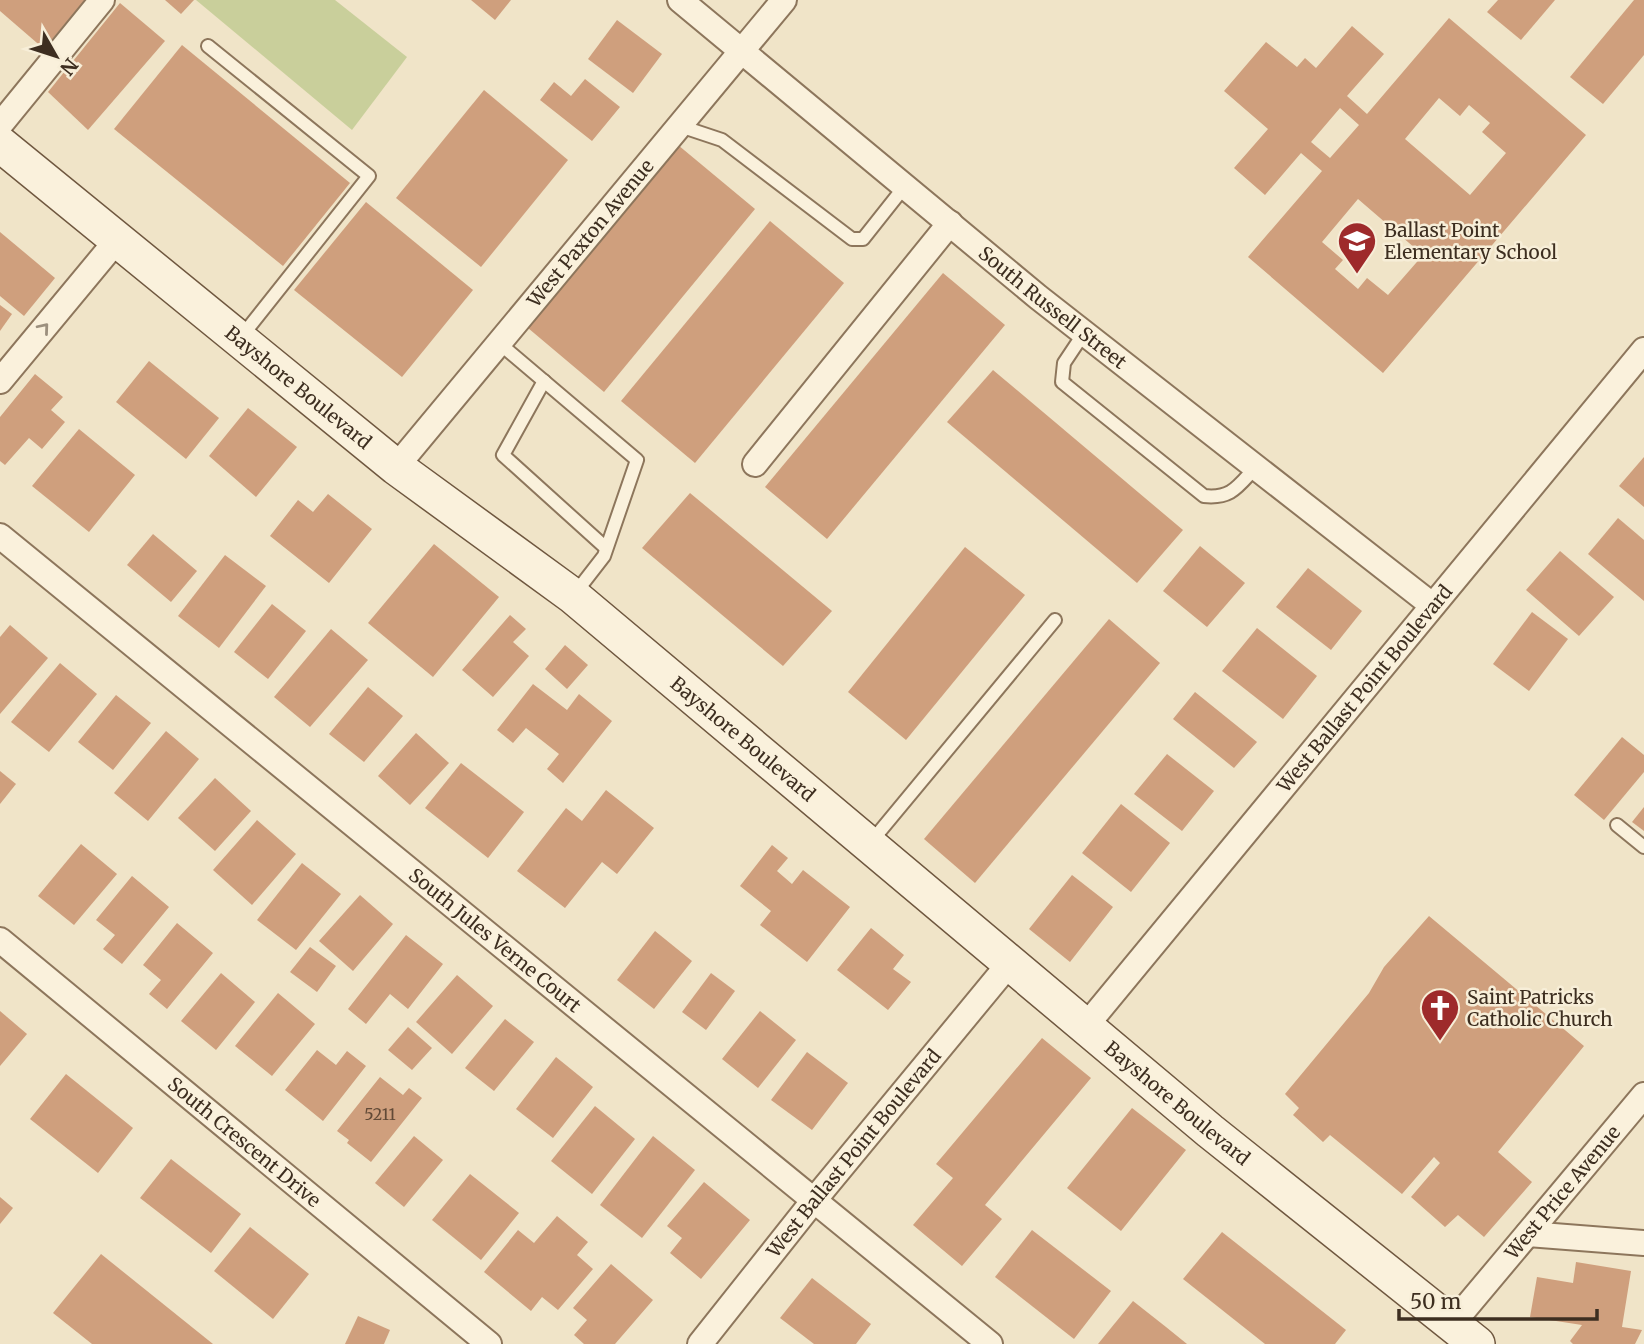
<svg xmlns="http://www.w3.org/2000/svg" width="1644" height="1344" font-family="Merriweather,serif">
	<rect width="100%" height="100%" fill="#f0e4c8"/>
	<polygon fill="#c9cf9b" points="196,0 335,0 407,57 352,130"/>
	<g fill="#cf9f7d" fill-rule="evenodd">
		<polygon points="0,0 85,0 44,49 0,11"/>
		<polygon points="165,0 194,0 181,14"/>
		<polygon points="471,0 511,0 495,20"/>
		<polygon points="1498,0 1555,0 1521,40 1487,12"/>
		<polygon points="1634,0 1644,0 1644,55 1603,104 1570,77"/>
		<polygon points="120,3 165,41 88,130 48,92"/>
		<path d="M1449,18L1586,135L1383,373L1248,257L1322,171L1301,153L1265,195L1234,168L1268,129L1224,91L1266,42L1297,67L1305,58L1316,68L1352,26L1384,54L1347,96L1367,114ZM1439,98L1460,116L1469,105L1490,123L1482,132L1506,153L1470,195L1405,139ZM1340,108L1359,125L1330,158L1311,142ZM1358,199L1423,255L1388,295L1367,278L1358,289L1335,269L1343,260L1322,242Z"/>
		<polygon points="617,20 662,54 633,93 588,59"/>
		<polygon points="182,45 350,183 283,266 114,129"/>
		<polygon points="585,79 620,107 592,141 540,100 554,82 571,96"/>
		<polygon points="484,90 568,160 481,267 396,198"/>
		<polygon points="678,145 755,209 604,392 528,328"/>
		<polygon points="366,202 473,290 402,377 294,290"/>
		<polygon points="770,221 844,283 695,463 621,401"/>
		<polygon points="0,232 55,278 24,316 0,296"/>
		<polygon points="943,273 1005,325 827,539 765,487"/>
		<polygon points="0,305 12,314 0,331"/>
		<polygon points="149,361 219,418 186,459 116,402"/>
		<polygon points="993,370 1183,530 1137,583 947,422"/>
		<polygon points="35,374 63,397 51,410 65,422 42,449 29,438 5,465 0,461 0,417"/>
		<polygon points="248,408 297,447 256,497 209,456"/>
		<polygon points="79,429 135,475 89,532 32,486"/>
		<polygon points="1644,457 1644,507 1619,486"/>
		<polygon points="690,493 832,611 783,666 642,548"/>
		<polygon points="328,494 372,529 329,583 270,536 298,500 313,512"/>
		<polygon points="1618,518 1644,540 1644,601 1588,554"/>
		<polygon points="153,534 197,571 171,602 127,565"/>
		<polygon points="434,544 499,597 433,677 368,623"/>
		<polygon points="1200,546 1245,583 1207,627 1163,591"/>
		<polygon points="965,547 1025,595 906,740 848,692"/>
		<polygon points="1560,551 1614,597 1579,636 1526,590"/>
		<polygon points="225,555 266,586 219,648 178,616"/>
		<polygon points="1308,568 1362,611 1331,650 1276,607"/>
		<polygon points="272,604 306,631 268,679 234,652"/>
		<polygon points="1532,612 1568,639 1529,691 1493,664"/>
		<polygon points="510,615 526,629 513,642 529,656 493,697 462,670"/>
		<polygon points="1109,619 1160,663 975,883 924,839"/>
		<polygon points="10,625 48,658 0,714 0,637"/>
		<polygon points="1257,628 1317,676 1283,719 1222,671"/>
		<polygon points="331,629 368,660 310,727 274,697"/>
		<polygon points="565,645 588,665 567,689 545,669"/>
		<polygon points="60,663 97,694 49,752 11,722"/>
		<polygon points="533,684 567,710 579,694 612,721 563,783 547,769 559,754 526,728 513,743 497,730"/>
		<polygon points="368,687 403,716 364,762 329,734"/>
		<polygon points="1195,692 1257,742 1234,768 1173,719"/>
		<polygon points="116,695 151,723 113,770 78,742"/>
		<polygon points="166,731 199,759 148,821 114,793"/>
		<polygon points="416,733 449,763 410,805 378,776"/>
		<polygon points="1622,737 1644,755 1644,772 1604,820 1574,795"/>
		<polygon points="1167,754 1214,791 1182,831 1134,794"/>
		<polygon points="461,763 524,812 488,858 425,808"/>
		<polygon points="0,771 16,784 0,804"/>
		<polygon points="215,778 251,811 215,851 178,818"/>
		<polygon points="606,790 654,828 617,874 602,862 565,908 517,871 566,808 582,821"/>
		<polygon points="1121,804 1170,843 1131,892 1082,853"/>
		<polygon points="1644,807 1644,831 1632,822"/>
		<polygon points="257,820 296,854 252,905 213,870"/>
		<polygon points="81,844 117,874 74,925 38,896"/>
		<polygon points="772,845 788,858 777,871 792,884 803,870 850,907 807,962 760,925 771,911 740,886"/>
		<polygon points="302,863 341,894 296,950 257,920"/>
		<polygon points="1072,875 1113,907 1070,962 1029,929"/>
		<polygon points="132,876 169,907 122,964 103,949 115,935 96,920"/>
		<polygon points="360,895 393,924 353,971 319,941"/>
		<polygon points="1429,916 1584,1046 1498,1152 1532,1182 1484,1237 1458,1215 1445,1227 1411,1197 1440,1163 1434,1157 1402,1194 1330,1135 1323,1142 1293,1115 1299,1108 1285,1094 1369,993 1384,967"/>
		<polygon points="177,923 213,953 167,1009 149,994 161,980 143,965"/>
		<polygon points="871,928 904,955 893,969 911,982 888,1010 837,970"/>
		<polygon points="655,931 692,961 654,1009 617,980"/>
		<polygon points="406,935 443,964 408,1009 390,994 366,1024 348,1009"/>
		<polygon points="310,947 336,966 317,992 290,972"/>
		<polygon points="221,973 255,1002 216,1050 181,1021"/>
		<polygon points="711,973 735,991 706,1030 682,1012"/>
		<polygon points="457,975 493,1006 452,1054 416,1022"/>
		<polygon points="278,993 315,1024 272,1076 235,1046"/>
		<polygon points="0,1011 27,1034 0,1066"/>
		<polygon points="760,1011 796,1040 758,1088 722,1059"/>
		<polygon points="505,1019 534,1042 494,1091 465,1068"/>
		<polygon points="408,1027 432,1048 412,1070 388,1050"/>
		<polygon points="1042,1038 1091,1078 985,1205 1002,1219 962,1266 913,1225 953,1178 936,1164"/>
		<polygon points="317,1050 336,1065 347,1051 366,1066 323,1121 285,1090"/>
		<polygon points="807,1052 848,1083 812,1130 771,1100"/>
		<polygon points="556,1057 593,1087 553,1138 516,1109"/>
		<polygon points="66,1074 133,1128 98,1173 30,1119"/>
		<polygon points="380,1077 403,1095 409,1088 422,1098 371,1162 347,1143 349,1140 337,1131"/>
		<polygon points="595,1106 635,1139 592,1194 551,1161"/>
		<polygon points="1132,1108 1186,1150 1121,1231 1067,1188"/>
		<polygon points="414,1136 443,1160 404,1207 375,1183"/>
		<polygon points="653,1136 695,1170 642,1238 600,1205"/>
		<polygon points="171,1159 241,1214 211,1253 140,1198"/>
		<polygon points="470,1174 519,1213 481,1260 432,1220"/>
		<polygon points="704,1182 750,1220 701,1279 670,1253 682,1238 667,1226"/>
		<polygon points="0,1197 13,1208 0,1224"/>
		<polygon points="557,1216 588,1242 577,1255 593,1269 558,1310 542,1297 531,1311 484,1272 518,1230 534,1243"/>
		<polygon points="250,1227 309,1274 273,1319 214,1271"/>
		<polygon points="1032,1230 1111,1291 1074,1339 995,1277"/>
		<polygon points="1222,1232 1346,1330 1335,1344 1265,1344 1183,1279"/>
		<polygon points="101,1254 213,1344 92,1344 53,1313"/>
		<polygon points="1576,1262 1631,1271 1622,1327 1642,1330 1635,1344 1573,1344 1570,1341 1582,1325 1530,1317 1537,1277 1573,1283"/>
		<polygon points="611,1264 653,1300 615,1344 584,1344 574,1335 587,1320 573,1308"/>
		<polygon points="812,1278 871,1324 856,1344 814,1344 780,1318"/>
		<polygon points="1133,1301 1166,1327 1187,1344 1098,1344"/>
		<polygon points="358,1316 390,1330 384,1344 345,1344"/>
	</g>
	<g fill="none" stroke-linecap="round" stroke-linejoin="round">
		<g stroke="#8d765c" stroke-width="16">
			<g id="lane">
				<polyline points="208,46 369,176 242,336"/>
				<polyline points="680,126 722,140 852,239 863,239 905,186"/>
				<path d="M1084,333L1064,363L1062,382L1204,496C1232,499 1238,486 1256,467"/>
				<polyline points="499,343 637,460 604,556 573,596"/>
				<polyline points="544,381 503,455 606,548"/>
				<polyline points="1617,825 1644,847"/>
				<polyline points="871,842 1055,620"/>
			</g>
		</g>
		<g stroke="#8d765c" stroke-width="28">
			<g id="street">
				<path id="s1" d="M680,0L1038,297L1432,605"/>
				<polyline points="0,125 102,0"/>
				<polyline points="0,381 117,240"/>
				<polyline points="755,464 950,223"/>
				<path id="s2" d="M396,467L784,0"/>
				<path id="s3" d="M0,536L990,1344"/>
				<path id="s4" d="M0,940L489,1344"/>
				<path id="s5" d="M1085,1027L1644,350"/>
				<polyline points="1528,1234 1644,1243"/>
				<path id="s6" d="M1452,1324L1644,1095"/>
				<path id="s7" d="M700,1344L815,1199L1009,964"/>
			</g>
		</g>
		<g stroke="#6f573f" stroke-width="38">
			<g id="secondary">
				<path id="s8" d="M0,144L396,467L573,596L1210,1131L1477,1344"/>
			</g>
		</g>
		<use href="#lane" stroke="#faf1dc" stroke-width="12"/>
		<use href="#street" stroke="#faf1dc" stroke-width="24"/>
		<use href="#secondary" stroke="#faf1dc" stroke-width="35"/>
	</g>
	<defs><path id="oneway-chevron" d="M-2-3.5L2.5 0L-2 3.5" fill="none" stroke-width="1.6" stroke-linecap="round" stroke-linejoin="round" transform="scale(1.75)"/></defs>
	<use stroke="#9c907e" href="#oneway-chevron" transform="translate(44 328) rotate(-50)"/>
	<defs>
		<g id="school-pin" transform="scale(2.0125)"><path d="M0 17L-7.5 6A9.5 9.5 0 1 1 7.5 6Z" fill="#9e2a2b" stroke="#f7eed8"/><path d="M0-5L7-2L0 1L-7-2ZM-4 1L0 2.5L4 1V4Q0 6-4 4Z" fill="#fff"/></g>
		<g id="church-pin" transform="scale(2.0125)"><path d="M0 17L-7.5 6A9.5 9.5 0 1 1 7.5 6Z" fill="#9e2a2b" stroke="#f7eed8"/><path d="M-1.2-6h2.4v3.5h3.3v2.4h-3.3V6h-2.4V-.1h-3.3v-2.4h3.3Z" fill="#fff"/></g>
	</defs>
	<g fill-rule="evenodd">
		<use href="#school-pin" x="1357" y="241"/>
		<use href="#church-pin" x="1440" y="1008"/>
	</g>
	<g text-anchor="middle" stroke-width="5" stroke-linejoin="round" paint-order="stroke">
		<g font-size="16" fill="#624a37">
			<text x="380" y="1120">5211</text>
		</g>
		<g font-size="19" fill="#3d2e20" stroke="#f7eed8" text-anchor="start">
			<text x="1384" y="237">Ballast Point<tspan x="1384" dy="22">Elementary School</tspan></text>
			<text x="1467" y="1004">Saint Patricks<tspan x="1467" dy="22">Catholic Church</tspan></text>
		</g>
		<g font-size="19" fill="#3d2e20" stroke="#f7eed8">
			<text dy="7" stroke="none"><textPath href="#s2" startOffset="304">West Paxton Avenue</textPath></text>
			<text dy="7" stroke="none"><textPath href="#s1" startOffset="483">South Russell Street</textPath></text>
			<text dy="7" stroke="none"><textPath href="#s8" startOffset="385">Bayshore Boulevard</textPath></text>
			<text dy="7" stroke="none"><textPath href="#s5" startOffset="439">West Ballast Point Boulevard</textPath></text>
			<text dy="7" stroke="none"><textPath href="#s8" startOffset="952">Bayshore Boulevard</textPath></text>
			<text dy="7" stroke="none"><textPath href="#s3" startOffset="639">South Jules Verne Court</textPath></text>
			<text dy="7" stroke="none"><textPath href="#s8" startOffset="1519">Bayshore Boulevard</textPath></text>
			<text dy="7" stroke="none"><textPath href="#s4" startOffset="317">South Crescent Drive</textPath></text>
			<text dy="7" stroke="none"><textPath href="#s7" startOffset="245">West Ballast Point Boulevard</textPath></text>
			<text dy="7" stroke="none"><textPath href="#s6" startOffset="172">West Price Avenue</textPath></text>
		</g>
	</g>
	<g transform="translate(56 56) rotate(129)" stroke="#f7eed8" stroke-width="5" paint-order="stroke">
	<path d="M0-5L12 26L0 18L-12 26Z" fill="#3d2e20"/>
	<text y="-10" font-size="19" font-weight="bold" text-anchor="middle" fill="#3d2e20">N</text>
	</g>
	<path d="M1399 1309v10h198v-10" fill="none" stroke="#3d2e20" stroke-width="3.5"/>
	<text x="1410" y="1309" font-size="21" fill="#3d2e20" stroke="#f7eed8" stroke-width="5" paint-order="stroke">50 m</text>
</svg>
